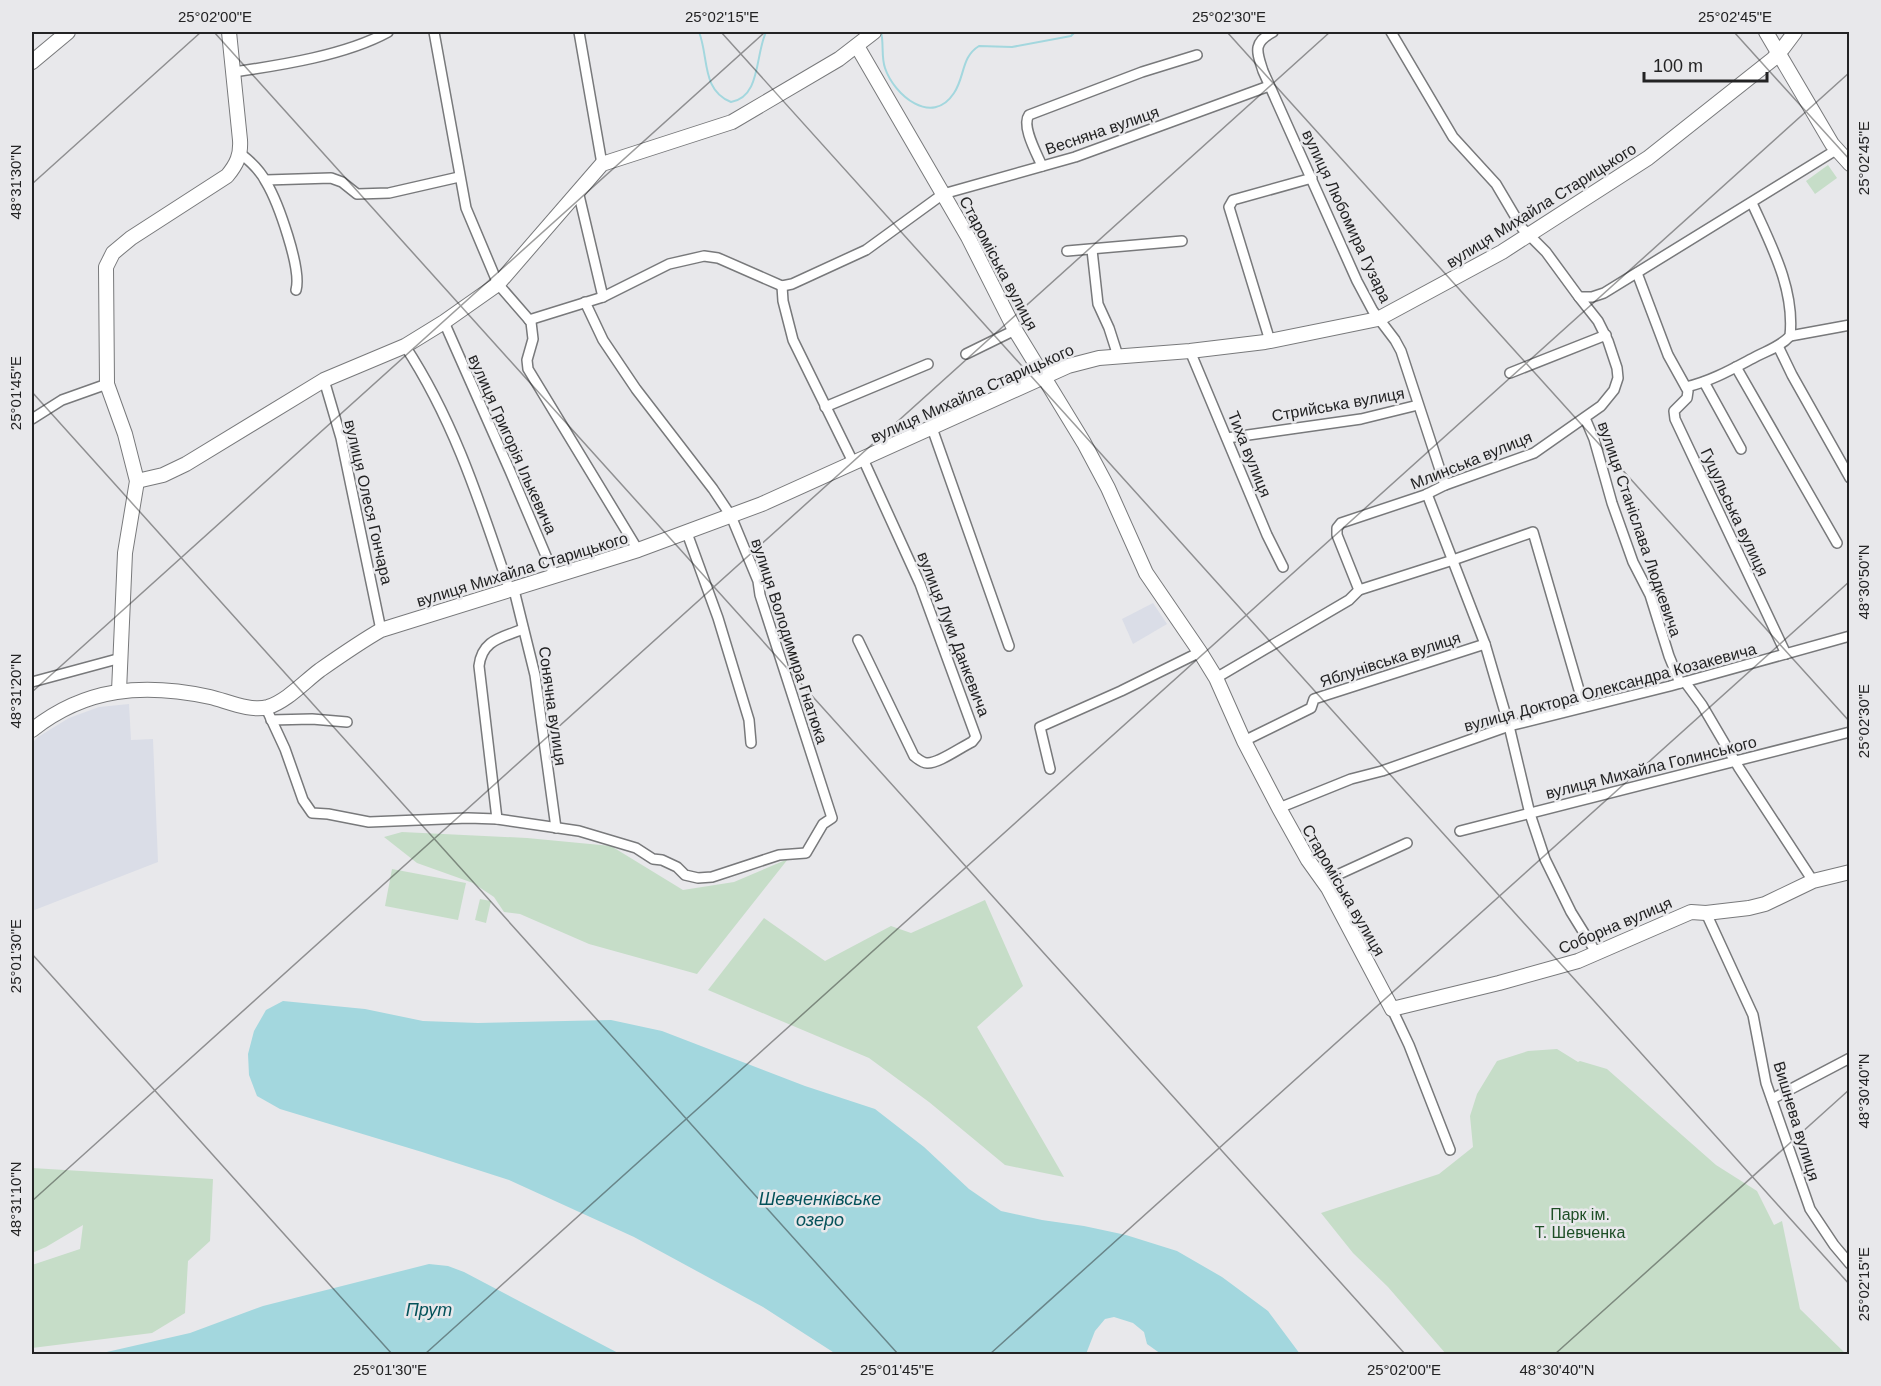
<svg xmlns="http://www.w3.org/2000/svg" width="1881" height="1386" font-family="Helvetica,sans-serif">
	<rect width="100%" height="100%" fill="#e8e8eb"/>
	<g fill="#dadde7">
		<polygon points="1153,603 1167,624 1133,644 1122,619"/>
		<polygon points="129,704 131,740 153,739 158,862 32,911 32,743 38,737 69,718 99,707"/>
	</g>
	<g fill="#c6ddc8">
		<polygon points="1828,165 1837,178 1815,194 1806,181"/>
		<polygon points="402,832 527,838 611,846 683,890 734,882 788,859 697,974 589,944 520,914 504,912 494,897 473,883 417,863 384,837"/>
		<polygon points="392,869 466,883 458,920 385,906"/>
		<polygon points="480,899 491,901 486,923 475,920"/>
		<polygon points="985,900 1023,986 977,1027 1064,1177 1005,1165 929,1102 869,1058 708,990 764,918 825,961 891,926 911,933"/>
		<polygon points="1557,1049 1578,1062 1580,1061 1607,1069 1716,1165 1757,1191 1774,1225 1782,1221 1800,1309 1846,1354 1446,1354 1388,1287 1353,1253 1321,1213 1439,1174 1473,1147 1470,1116 1477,1094 1497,1061 1528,1051"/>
		<polygon points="32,1168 213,1179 210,1241 188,1261 185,1313 152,1333 32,1348 32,1265 80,1249 83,1225 46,1247 32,1253"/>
	</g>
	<g fill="#a3d7de">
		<polygon points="283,1001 365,1009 423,1021 478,1023 611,1020 662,1031 805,1086 875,1109 924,1147 969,1189 1001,1211 1042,1220 1084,1226 1126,1235 1177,1251 1222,1277 1268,1311 1300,1354 1161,1354 1147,1344 1144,1332 1133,1323 1114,1317 1105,1319 1095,1331 1086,1354 836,1354 763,1307 634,1237 509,1180 422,1152 280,1109 257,1096 249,1075 248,1054 254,1031 266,1010"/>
		<polygon points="429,1264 448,1266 464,1272 620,1354 98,1354 190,1333 263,1306"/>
	</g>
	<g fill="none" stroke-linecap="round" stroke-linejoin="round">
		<g stroke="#a3d7de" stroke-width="2">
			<path d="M699,32C709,57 701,90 731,102C761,97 755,55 766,32"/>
			<path d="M881,32C884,43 881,57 885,68C894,95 932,127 954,93C965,77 961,57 979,46L1012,47L1071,36L1075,32"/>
		</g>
		<g stroke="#78797b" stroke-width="12">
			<g id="street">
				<polyline points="434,32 466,208 498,284 531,322 533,339 527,360 528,369 638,550"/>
				<polyline points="579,32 602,164"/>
				<path d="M1273,32C1252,43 1257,52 1263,71L1357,281L1373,311L1395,340L1401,351L1445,485"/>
				<polyline points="1391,32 1453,137 1496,184 1522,228 1546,252 1579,297"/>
				<path d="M234,72C282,65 346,55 388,32"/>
				<path d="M241,154C250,161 261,172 266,182C278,202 302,269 296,290"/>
				<path d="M1042,166C1037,154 1021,126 1029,115L1142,72L1197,55"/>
				<polyline points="266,180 331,178 342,182 357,194 389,193 459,177"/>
				<polyline points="578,191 603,297"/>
				<polyline points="1092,250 1098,304 1109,328 1118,356"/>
				<polyline points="1067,251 1182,241"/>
				<polyline points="1637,273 1668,355 1688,391 1687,398 1674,411 1675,419 1786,654"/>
				<polyline points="782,286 783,301 793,340 854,464"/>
				<polyline points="529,320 603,297 669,264 704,256 718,258 782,286 792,284 866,250 943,194 1075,157 1269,86"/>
				<polyline points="444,322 510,471 555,577"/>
				<polyline points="1790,336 1850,325"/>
				<polyline points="1270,341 1229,207 1233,200 1312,178"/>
				<path d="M405,346C455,422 481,506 510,591"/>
				<polyline points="1778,346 1792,375 1850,478"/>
				<polyline points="1190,351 1267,535 1283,567"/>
				<polyline points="966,354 1015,330"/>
				<polyline points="1736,367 1837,543"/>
				<polyline points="1510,373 1606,335"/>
				<polyline points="324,380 341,438 381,630"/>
				<polyline points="1704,382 1741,449"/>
				<path d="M1686,387C1712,381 1734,368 1757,356C1769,350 1781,346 1790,336C1795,289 1771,245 1752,203"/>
				<polyline points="825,407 928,364"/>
				<polyline points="1585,418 1594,439 1612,503 1633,562 1650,595 1669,656 1680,683"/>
				<polyline points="32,419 62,400 107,384"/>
				<polyline points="932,428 1009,646"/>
				<polyline points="1227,438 1361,419 1418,405"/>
				<polyline points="1427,494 1485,644 1509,726 1530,814 1545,859 1571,912 1597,954"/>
				<polyline points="687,533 718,618 749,720 751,743"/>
				<polyline points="514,590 535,675 556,828"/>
				<polyline points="1359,590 1453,560 1533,532 1584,707"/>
				<path d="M858,640L914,756C918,759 922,763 927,763C938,764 961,747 972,742L976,737L920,584L863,459"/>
				<polyline points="1216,678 1349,600 1359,590 1337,535 1337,528 1341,523 1425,495 1445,485 1534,453 1601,406 1614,390 1618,378 1617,368 1608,341 1598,321 1579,297 1592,297 1604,293 1836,150"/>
				<polyline points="32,682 121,658"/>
				<polyline points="1685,682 1702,705 1739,768 1813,881"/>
				<polyline points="266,708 285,749 303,800 312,813 328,814 369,822 468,818 497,819 579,831 636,848 653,859 662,860 677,867 685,875 698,878 712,877 779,855 806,853 823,824 832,818 760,595 758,581 731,516 713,489 636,389 603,340 585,302"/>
				<polyline points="271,720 312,719 347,722"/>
				<polyline points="1244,741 1311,708 1314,699 1485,644"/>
				<polyline points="1050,769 1040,727 1121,691 1200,652"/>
				<polyline points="1279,808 1351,779 1382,771 1509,726 1670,686 1850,636"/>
				<path d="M497,819L479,666C482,640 501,638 523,629"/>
				<polyline points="1460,831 1850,732"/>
				<polyline points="1324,881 1407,843"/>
				<polyline points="1706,913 1753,1015 1766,1083 1810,1209 1834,1245 1850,1264"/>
				<polyline points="1392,1009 1409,1045 1450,1150"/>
				<polyline points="1772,1099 1850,1058"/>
			</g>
		</g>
		<g stroke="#78797b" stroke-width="16">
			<g id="secondary">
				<polyline points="1766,32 1832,144 1850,164"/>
				<polyline points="857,46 968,237 1015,330 1084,443 1108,488 1146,573 1200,652 1216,678 1244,741 1279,808 1308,860 1328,888 1392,1009 1499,983 1578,961 1691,912 1706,913 1749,908 1765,904 1813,881 1850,872"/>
				<polyline points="32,62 68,32"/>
				<polyline points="137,481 163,475 186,464 324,380 405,346 444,322 498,284 602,164 732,122 839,59 874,32"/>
				<path d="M119,691L125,553L137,481L125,434L107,384L106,267L113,253L131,238L227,176C237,164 241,155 240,140L229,32"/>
				<path d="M32,730C86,687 144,683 210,697C227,701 250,712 268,707C287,701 304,682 320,670C340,656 360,642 381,630L638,550L762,504L1068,366L1099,358L1190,351L1265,342L1378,319L1502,252L1648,158L1773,59L1783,48L1795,32"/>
			</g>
		</g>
		<use href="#street" stroke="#fff" stroke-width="9"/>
		<use href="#secondary" stroke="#fff" stroke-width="14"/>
	</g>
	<path fill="none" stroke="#232324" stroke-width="1.5" stroke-opacity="0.45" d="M214,32L1405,1354M721,32L1850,1285M1227,32L1850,722M1734,32L1850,160M32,184L201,32M32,392L898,1354M32,692L765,32M32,954L392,1354M32,1201L1330,32M425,1354L1850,72M990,1354L1850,581M1555,1354L1850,1089"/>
	<g text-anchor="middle" stroke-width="5" stroke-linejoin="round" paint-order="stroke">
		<g font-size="16" fill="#232324" stroke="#e8e8eb">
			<text transform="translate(1102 130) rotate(-19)" y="6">Весняна вулиця</text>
			<text transform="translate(1541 205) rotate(-32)" y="6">вулиця Михайла Старицького</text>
			<text transform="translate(1347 216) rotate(65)" y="6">вулиця Любомира Гузара</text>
			<text transform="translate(999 263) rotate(62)" y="6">Староміська вулиця</text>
			<text transform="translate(972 393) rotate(-24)" y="6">вулиця Михайла Старицького</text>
			<text transform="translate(1338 404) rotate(-10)" y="6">Стрийська вулиця</text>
			<text transform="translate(513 444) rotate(66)" y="6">вулиця Григорія Ількевича</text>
			<text transform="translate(1250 454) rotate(68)" y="6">Тиха вулиця</text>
			<text transform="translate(1471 460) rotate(-22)" y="6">Млинська вулиця</text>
			<text transform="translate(369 502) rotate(77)" y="6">вулиця Олеся Гончара</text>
			<text transform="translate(1735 512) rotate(65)" y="6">Гуцульська вулиця</text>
			<text transform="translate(1640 529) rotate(71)" y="6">вулиця Станіслава Людкевича</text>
			<text transform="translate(522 569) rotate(-17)" y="6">вулиця Михайла Старицького</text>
			<text transform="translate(954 634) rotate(69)" y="6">вулиця Луки Данкевича</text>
			<text transform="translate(790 641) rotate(72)" y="6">вулиця Володимира Гнатюка</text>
			<text transform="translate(1390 659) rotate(-18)" y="6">Яблунівська вулиця</text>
			<text transform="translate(1610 687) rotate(-15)" y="6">вулиця Доктора Олександра Козакевича</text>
			<text transform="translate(553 706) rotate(82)" y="6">Сонячна вулиця</text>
			<text transform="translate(1651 767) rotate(-14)" y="6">вулиця Михайла Голинського</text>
			<text transform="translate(1344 890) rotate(60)" y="6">Староміська вулиця</text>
			<text transform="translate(1615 925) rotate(-23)" y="6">Соборна вулиця</text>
			<text transform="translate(1797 1121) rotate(73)" y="6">Вишнева вулиця</text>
		</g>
		<g font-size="16" fill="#1e4e26" stroke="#e8e8eb">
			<text x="1580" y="1220">Парк ім.<tspan x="1580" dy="18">Т. Шевченка</tspan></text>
		</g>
		<g font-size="18" font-style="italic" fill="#04525a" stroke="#e8e8eb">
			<text x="820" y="1205">Шевченківське<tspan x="820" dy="21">озеро</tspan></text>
			<text x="429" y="1316">Прут</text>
		</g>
	</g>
	<rect width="1881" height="1386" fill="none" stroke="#e8e8eb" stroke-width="66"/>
	<path d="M1644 72v9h123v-9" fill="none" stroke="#232324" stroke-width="3"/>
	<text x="1653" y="72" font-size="18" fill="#232324" stroke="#e8e8eb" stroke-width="4.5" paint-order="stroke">100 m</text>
	<rect x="33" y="33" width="1815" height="1320" fill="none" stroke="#232324" stroke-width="2"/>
	<g font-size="15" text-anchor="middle" fill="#232324">
		<text x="215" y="22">25°02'00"E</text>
		<text x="722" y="22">25°02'15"E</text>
		<text x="1229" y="22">25°02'30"E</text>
		<text x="1735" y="22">25°02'45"E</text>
		<text transform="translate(1864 158) rotate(-90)" y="5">25°02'45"E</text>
		<text transform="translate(16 182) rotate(-90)" y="5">48°31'30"N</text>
		<text transform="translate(16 393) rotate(-90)" y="5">25°01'45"E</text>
		<text transform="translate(1864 582) rotate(-90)" y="5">48°30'50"N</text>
		<text transform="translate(16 691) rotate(-90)" y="5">48°31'20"N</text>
		<text transform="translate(1864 721) rotate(-90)" y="5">25°02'30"E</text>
		<text transform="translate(16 956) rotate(-90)" y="5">25°01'30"E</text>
		<text transform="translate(1864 1091) rotate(-90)" y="5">48°30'40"N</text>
		<text transform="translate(16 1199) rotate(-90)" y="5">48°31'10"N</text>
		<text transform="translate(1864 1284) rotate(-90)" y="5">25°02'15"E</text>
		<text x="390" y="1375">25°01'30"E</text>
		<text x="897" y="1375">25°01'45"E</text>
		<text x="1404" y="1375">25°02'00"E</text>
		<text x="1557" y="1375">48°30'40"N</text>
	</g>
</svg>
